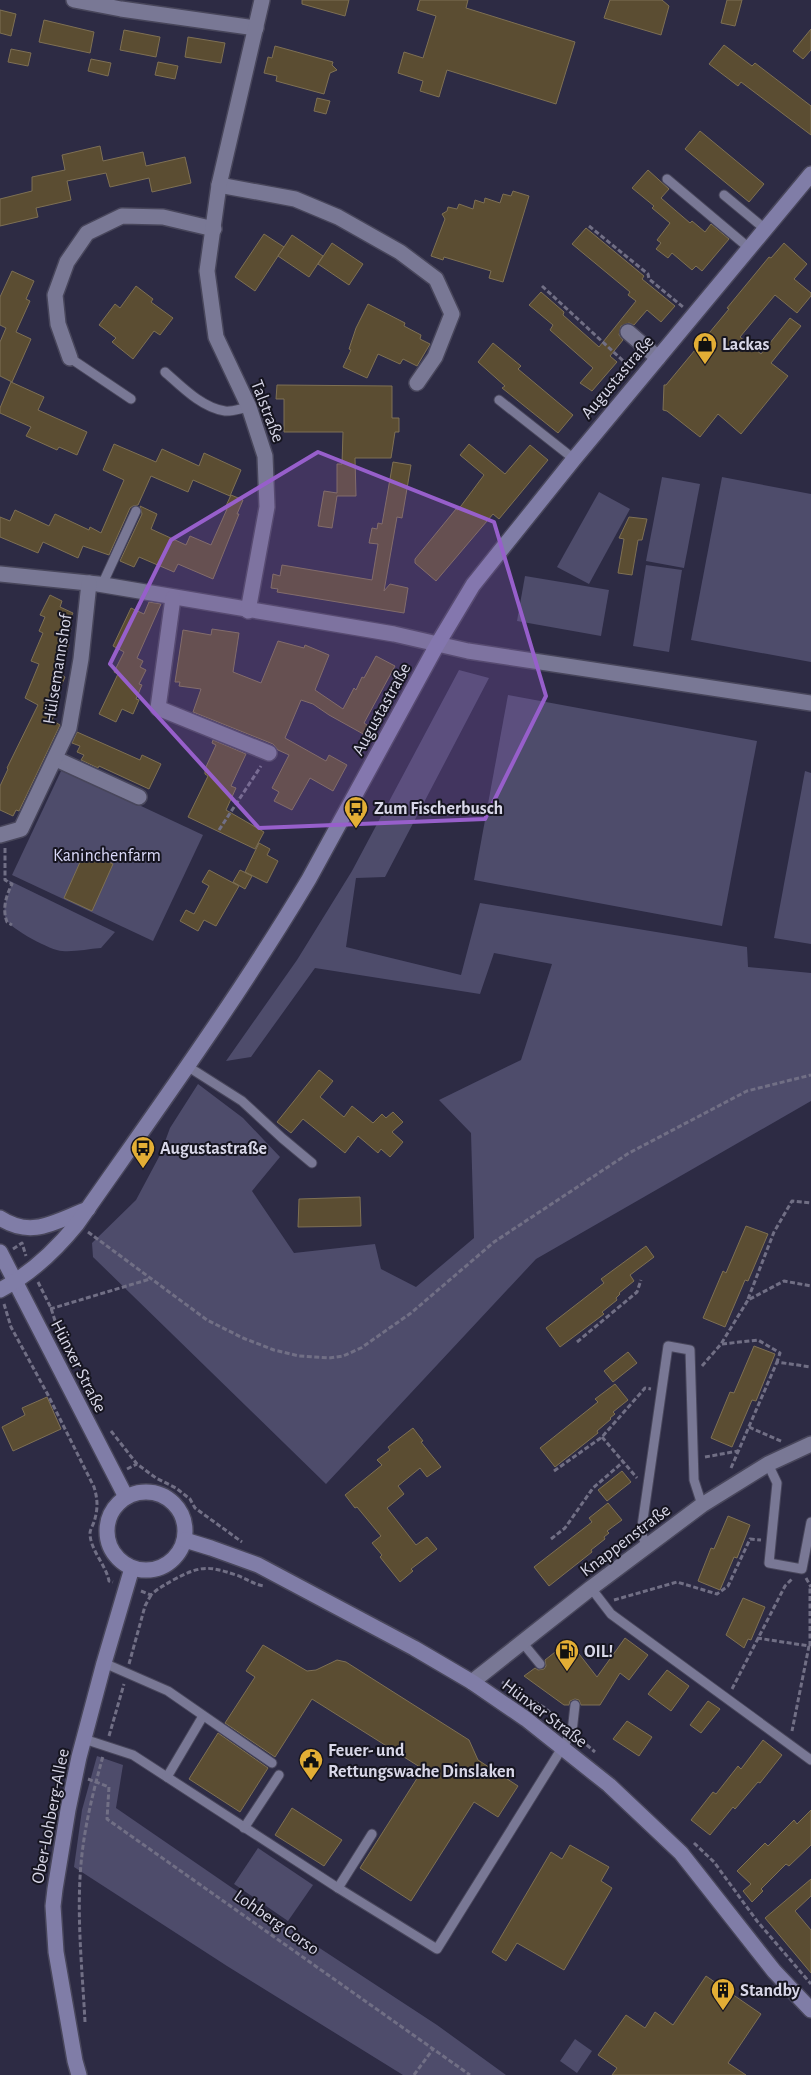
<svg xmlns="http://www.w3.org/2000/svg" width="811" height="2075" font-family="'Alegreya Sans',sans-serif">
	<rect width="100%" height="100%" fill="#2d2b44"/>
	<g fill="#4e4c6b">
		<polygon points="662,477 700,484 684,568 646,561"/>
		<polygon points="722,477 811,494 811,662 691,640"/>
		<polygon points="599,492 630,509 589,584 557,567"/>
		<polygon points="646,565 682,570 669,652 633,646"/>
		<polygon points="525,576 609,590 601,636 517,621"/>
		<polygon points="459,670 489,678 385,877 356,878 346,947 461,975 480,903 747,947 748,967 811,973 811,1101 536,1259 326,1484 93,1257 92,1243 136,1200 160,1155 170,1128 198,1084 243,1118 280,1157 252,1191 294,1253 375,1244 381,1269 416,1287 474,1238 471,1133 439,1100 521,1060 552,964 494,953 480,994 315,968 251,1057 226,1061 297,960 352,871"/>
		<polygon points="508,695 757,741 722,926 474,880"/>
		<polygon points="62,769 203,835 153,941 12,875"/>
		<polygon points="805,771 811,773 811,944 774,938"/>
		<path d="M8,880L115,932L101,948C88,949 75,952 62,951C52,951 10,929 6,919C1,909 8,896 11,886Z"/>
		<polygon points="97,1756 123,1765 116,1808 321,1949 437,2025 506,2075 403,2075 227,1966 74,1867 82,1810"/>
		<polygon points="258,1848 313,1885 288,1921 234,1884"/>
		<polygon points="575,2039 592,2051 577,2073 560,2061"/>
	</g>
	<g fill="#5b4d32" stroke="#7e7054">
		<polygon points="302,0 349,0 345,16 302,4"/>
		<polygon points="420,0 468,0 466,8 575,42 556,104 447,70 439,97 420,91 423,81 398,73 404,52 423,58 436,16 417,10"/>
		<polygon points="610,0 662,0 669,6 661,35 604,18"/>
		<polygon points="727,0 742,0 735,26 721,23"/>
		<polygon points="0,10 16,14 11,36 0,33"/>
		<polygon points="44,20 94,32 90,53 39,42"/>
		<polygon points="811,29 811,50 803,59 793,51"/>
		<polygon points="124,30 160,37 156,57 120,50"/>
		<polygon points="188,37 225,43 221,63 185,57"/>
		<polygon points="724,45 752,66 755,63 811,106 811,135 741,82 738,86 709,64"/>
		<polygon points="275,46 333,62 332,65 337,70 330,73 324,94 276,81 277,76 264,73 268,57 272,58"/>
		<polygon points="11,49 31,53 28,66 8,62"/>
		<polygon points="91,59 111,63 108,76 88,71"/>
		<polygon points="158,62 178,66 175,79 155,75"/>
		<polygon points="317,98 330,101 326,114 314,111"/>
		<polygon points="700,131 764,184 749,202 685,149"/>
		<polygon points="100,146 103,161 143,152 146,166 185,157 191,183 152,192 149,178 110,187 106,173 67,181 71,200 36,208 38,217 0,226 0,199 32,191 32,177 65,170 62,155"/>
		<polygon points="648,170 669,189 661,198 690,223 692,221 705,232 711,224 729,239 702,271 696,266 692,270 672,253 668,258 656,249 661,243 657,240 670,223 652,208 654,206 632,188"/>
		<polygon points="513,191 529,196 503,282 489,278 491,271 444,257 443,260 431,256 445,219 442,214 447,211 448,207 457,209 459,204 473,209 475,200 484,203 485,198 500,203 503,194 511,196"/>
		<polygon points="586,228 644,276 642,279 675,306 661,322 647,310 634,325 629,323 621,326 619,335 623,340 610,356 617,362 592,391 580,383 593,368 550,330 553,325 529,305 541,292 564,312 563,315 599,347 636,301 628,295 630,292 572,244"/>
		<polygon points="264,234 284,247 255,291 235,277"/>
		<polygon points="292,235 323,256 309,277 278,256"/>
		<polygon points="332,243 363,264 349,285 318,264"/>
		<polygon points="784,243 807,264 794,279 811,293 811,296 797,313 775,295 740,337 761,354 790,318 801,326 771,363 788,376 741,434 718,414 700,437 667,411 663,410 664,385 666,385 729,309 727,308 769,257 771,258"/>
		<polygon points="12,271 34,281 26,299 30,301 16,332 31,339 12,382 0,376 0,342 6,328 0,325 0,297"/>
		<polygon points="136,286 153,299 151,302 173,318 160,335 154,331 133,359 112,342 116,338 99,325 115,304 120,308"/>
		<polygon points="368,304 405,323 404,326 421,335 420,339 430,344 417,366 403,359 400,364 378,354 367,378 343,367 351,350 349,349 356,328"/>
		<polygon points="493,343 521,366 518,369 573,415 558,433 502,388 505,386 478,362"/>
		<polygon points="11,382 44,397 38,410 87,432 77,455 59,447 57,450 26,436 31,427 0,413 0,408"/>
		<polygon points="277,385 392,386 392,418 399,418 399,432 395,432 391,458 355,458 356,496 337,496 332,528 318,526 324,491 337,493 337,464 342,464 343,432 284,432 284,399 276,399"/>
		<polygon points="114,444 156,462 162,449 199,466 204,453 241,470 230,496 193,480 188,492 151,476 138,505 133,506 130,508 109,555 83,546 78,558 43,542 38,553 0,537 0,517 10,521 15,510 49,526 55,514 89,530 90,527 101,533 124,480 103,470"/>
		<polygon points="469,444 505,474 530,445 548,460 499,519 493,514 436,581 415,563 415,559 456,509 458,510 484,475 460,455"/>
		<polygon points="393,462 411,465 402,518 397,517 384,591 390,584 408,588 404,613 277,592 278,589 271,588 273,574 280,576 282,565 372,580 378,544 369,543 372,528 377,529 378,523 382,524"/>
		<polygon points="231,495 243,500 237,514 239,514 213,579 178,564 174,572 139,557 134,567 120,561 142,514 140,506 157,514 151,529 186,545 190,536 211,545 227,509 225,508"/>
		<polygon points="629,517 647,519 642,540 638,540 632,575 618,573 624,539 619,538"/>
		<polygon points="50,595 62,601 60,607 73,613 66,627 71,629 64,643 69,645 56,672 65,677 50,711 55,714 52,720 60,725 19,811 16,810 13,816 0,810 0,786 8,769 7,768 38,705 25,698 39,664 31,661 43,633 39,631 45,617 40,615"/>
		<polygon points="149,602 161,604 137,658 143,661 140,667 146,670 139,684 142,685 136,699 139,700 133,714 122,709 116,722 99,714 118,674 114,672 124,652 113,646 131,608 144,614"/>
		<polygon points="212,629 239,633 233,672 261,683 278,641 304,648 305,645 329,655 315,690 343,709 354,688 356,690 362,677 364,678 376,656 395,666 364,723 370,727 365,735 329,715 313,704 301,700 285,738 326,761 329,755 347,765 333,791 310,778 292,810 274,801 279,792 272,788 289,755 278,750 273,744 193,712 201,689 179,686 180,682 175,682 183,630 211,635"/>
		<polygon points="77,732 140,760 142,755 161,764 149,789 99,766 98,768 81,760 84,755 77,752 80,746 72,743"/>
		<polygon points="213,740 246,754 231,786 236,788 226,810 264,832 255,849 188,817 208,776 205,774 205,769 216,745 212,743"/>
		<polygon points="259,843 270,849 267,855 278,861 267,883 245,872"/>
		<polygon points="85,851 113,864 92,911 64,898"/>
		<polygon points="209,870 239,886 216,926 204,920 198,931 180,921 186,910 194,914 209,886 202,882"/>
		<polygon points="240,870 252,876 245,889 233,882"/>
		<polygon points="319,1070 333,1081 320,1097 344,1117 352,1106 373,1123 382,1114 386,1118 393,1112 403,1122 392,1132 403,1142 390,1157 381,1149 378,1153 358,1136 345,1153 303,1119 291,1133 277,1122"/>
		<polygon points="360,1197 361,1226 298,1227 299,1199"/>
		<polygon points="746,1226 768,1234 748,1281 745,1280 725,1327 703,1318 723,1271 726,1273"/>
		<polygon points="646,1246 654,1257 630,1275 634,1281 619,1293 620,1294 616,1298 617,1300 602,1312 604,1314 560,1347 546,1328 604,1283 601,1279"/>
		<polygon points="754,1346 775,1354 756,1401 752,1400 732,1447 711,1438 730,1392 734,1393"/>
		<polygon points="628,1352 637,1363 613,1382 604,1371"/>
		<polygon points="615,1384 628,1400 613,1412 615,1414 610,1418 611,1419 597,1431 598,1433 555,1467 540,1448 598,1402 595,1399"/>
		<polygon points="47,1397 61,1429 13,1451 2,1427 25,1415 22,1408"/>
		<polygon points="413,1428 423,1441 421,1442 441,1467 427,1477 420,1468 398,1486 404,1494 387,1508 416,1545 427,1537 437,1549 411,1569 413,1571 400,1582 380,1557 382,1555 372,1543 381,1536 357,1507 355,1508 345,1495 382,1465 377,1460 390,1450 388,1447"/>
		<polygon points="622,1471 631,1482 607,1501 598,1490"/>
		<polygon points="608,1503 622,1520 607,1531 609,1533 604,1537 605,1539 591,1550 592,1552 549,1586 534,1567 592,1522 589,1518"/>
		<polygon points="728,1516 750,1525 737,1558 734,1557 720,1590 698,1581 711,1548 714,1549"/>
		<polygon points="743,1598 765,1607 751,1640 748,1639 744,1648 726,1635"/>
		<polygon points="625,1638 648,1655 629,1680 620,1673 600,1705 581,1705 579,1700 575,1699 570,1701 569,1705 564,1705 524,1676 535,1668 538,1670 544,1669 546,1666 545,1660 569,1641 597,1677"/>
		<polygon points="263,1645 307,1671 316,1670 337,1660 346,1662 469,1740 478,1760 518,1786 498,1817 474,1802 411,1901 360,1868 423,1769 312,1699 275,1757 225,1723 255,1677 246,1671"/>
		<polygon points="667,1670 689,1686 671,1711 648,1694"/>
		<polygon points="708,1701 720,1709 701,1733 690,1725"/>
		<polygon points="627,1721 652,1737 639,1756 613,1739"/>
		<polygon points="218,1733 268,1768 240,1812 189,1779"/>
		<polygon points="763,1740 782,1755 760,1783 758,1782 735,1809 733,1807 710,1835 691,1820 713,1792 716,1794 738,1766 741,1769"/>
		<polygon points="292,1808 342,1840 324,1866 275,1835"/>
		<polygon points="811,1810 811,1845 789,1866 786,1864 761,1889 763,1891 752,1902 743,1891 751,1884 737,1871 765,1843 768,1846 794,1820 797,1824"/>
		<polygon points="570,1845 609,1867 601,1881 612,1888 564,1970 517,1943 506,1961 492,1952 551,1852 562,1859"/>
		<polygon points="811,1879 811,1896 795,1911 811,1930 811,1973 765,1918"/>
		<polygon points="706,1976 761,2014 728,2063 746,2075 612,2075 617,2068 598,2055 626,2015 645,2028 655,2012 673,2025"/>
	</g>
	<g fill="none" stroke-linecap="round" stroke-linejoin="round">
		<g stroke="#48465b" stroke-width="11">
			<g id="lane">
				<polyline points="667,179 749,248"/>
				<polyline points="724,195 765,229"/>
				<polyline points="70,358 131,399"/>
				<path d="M165,372C181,386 202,408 225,411C232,412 242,408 249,407"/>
				<polyline points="499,400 574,459"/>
				<polyline points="102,585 136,511"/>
				<polyline points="187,1066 242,1101 282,1138 312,1163"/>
				<polyline points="768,1464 777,1483 769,1563 802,1569 811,1522"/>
				<polyline points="647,1546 641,1533 668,1346 690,1350 694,1480 702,1505"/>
				<polyline points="591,1588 611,1614 811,1760"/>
				<polyline points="522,1642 540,1664"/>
				<polyline points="104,1663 168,1691 272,1763"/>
				<polyline points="84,1739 133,1755 338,1888 437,1949 572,1732 575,1705"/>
				<polyline points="167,1777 203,1716"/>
				<polyline points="244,1828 279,1775"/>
				<polyline points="338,1888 372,1834"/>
			</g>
		</g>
		<g stroke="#48465b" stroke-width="18">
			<g id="street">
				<polyline points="74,0 121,9 256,28"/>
				<polyline points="219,185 295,199 338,217 400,252 436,279 452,314 435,357 417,383"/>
				<polyline points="628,332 658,358"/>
				<polyline points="70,358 58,324 55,295 67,262 87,233 122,216 163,217 214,229"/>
				<polyline points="0,574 98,584 394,634 468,651 811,703"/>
				<polyline points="173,598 158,708 269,753"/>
				<polyline points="248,611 267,507 265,456 249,407 216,337 207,271 219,185 262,0"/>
				<polyline points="56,759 139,797"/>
				<polyline points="0,835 21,829 69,728 81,659 89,583"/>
				<polyline points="472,1682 591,1588 702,1505 768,1464 811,1444"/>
			</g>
		</g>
		<g stroke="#48465b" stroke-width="18">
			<g id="secondary">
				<path d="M0,1218C32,1239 56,1221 88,1209"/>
				<polyline points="0,1252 126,1497"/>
				<path d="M0,1290C31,1274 55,1251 77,1224C156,1111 238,998 309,879L437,645L473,585L574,459L811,174"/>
				<circle cx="146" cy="1531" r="39"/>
				<polyline points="185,1540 211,1548 258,1565 414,1648 472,1682 526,1719 609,1785 681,1853 774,1971 811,2010"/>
				<polyline points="79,2075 75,2061 56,1952 53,1906 55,1889 68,1810 79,1757 104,1663 132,1568"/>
			</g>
		</g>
		<g stroke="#716f85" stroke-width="3" stroke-dasharray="5 2.5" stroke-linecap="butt">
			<polyline points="589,226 648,274 649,279 683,307"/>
			<polyline points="542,286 632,369"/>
			<polyline points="219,830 261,766"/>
			<path d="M5,848V880L12,884C6,896 2,909 7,922L12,925"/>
			<polyline points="88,1232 207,1320 243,1338 274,1350 299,1356 329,1358 343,1356 361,1348 411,1313 494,1242 629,1153 747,1091 811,1075"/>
			<polyline points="13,1249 22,1243 26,1256"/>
			<polyline points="38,1282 51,1308 56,1324"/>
			<polyline points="748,1299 774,1232 792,1201 811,1203"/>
			<path d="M4,1304L11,1327L48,1395L94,1487C98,1500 98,1509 94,1522C93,1525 90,1530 90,1533C90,1550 106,1565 109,1581L113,1582"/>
			<polyline points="50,1309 150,1279"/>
			<polyline points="577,1342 637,1292 641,1280"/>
			<polyline points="722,1344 758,1340 780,1353 777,1362"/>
			<polyline points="702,1366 721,1344 748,1300 784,1281 811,1286"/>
			<polyline points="749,1427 783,1442"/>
			<polyline points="111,1431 137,1464 156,1478 176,1488 190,1499 195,1508 242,1542"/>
			<polyline points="602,1437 637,1478"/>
			<polyline points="705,1457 738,1451"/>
			<polyline points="731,1468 777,1362 811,1367"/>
			<polyline points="127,1469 137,1464"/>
			<polyline points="554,1471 602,1437 645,1388 651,1389"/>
			<polyline points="551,1539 565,1528 593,1488 623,1462"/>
			<polyline points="806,1578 811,1587"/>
			<path d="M141,1591L151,1595C158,1588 165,1585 173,1580C200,1566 207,1565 236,1575C246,1578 254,1585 265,1586"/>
			<polyline points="614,1600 677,1582 717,1594 728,1586 750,1539 761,1540"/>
			<polyline points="757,1638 809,1646 792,1731"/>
			<polyline points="810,1646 810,1587"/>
			<polyline points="129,1664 145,1606 151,1595"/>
			<polyline points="502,1682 545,1708 561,1722"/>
			<polyline points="732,1689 785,1586 792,1579"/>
			<polyline points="109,1736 124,1684"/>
			<polyline points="581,1740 595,1752"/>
			<polyline points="88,1779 109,1787 107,1819 470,2075"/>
			<polyline points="694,1843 714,1862 757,1921 811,1984"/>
			<path d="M85,2022C82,1964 75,1904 83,1846C87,1816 95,1785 103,1756"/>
			<polyline points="414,2075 433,2049"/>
		</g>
		<use href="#lane" stroke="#797895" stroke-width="9"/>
		<use href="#street" stroke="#797895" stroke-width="15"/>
		<use href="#secondary" stroke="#807da7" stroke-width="15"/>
	</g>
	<path fill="#975fcb" fill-opacity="0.2" stroke="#975fcb" stroke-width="4" stroke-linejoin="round" d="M318,452L494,522L546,696L485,819L259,828L110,664L171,540Z"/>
	<defs>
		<g id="shop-pin" transform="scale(1.25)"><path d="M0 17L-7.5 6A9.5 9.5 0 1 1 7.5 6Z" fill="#e3ae35" stroke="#161520"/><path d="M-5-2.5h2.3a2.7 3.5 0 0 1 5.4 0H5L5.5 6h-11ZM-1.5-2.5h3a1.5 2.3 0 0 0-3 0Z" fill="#111"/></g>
		<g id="bus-pin" transform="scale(1.25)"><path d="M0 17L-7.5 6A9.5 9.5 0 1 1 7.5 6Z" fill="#e3ae35" stroke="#161520"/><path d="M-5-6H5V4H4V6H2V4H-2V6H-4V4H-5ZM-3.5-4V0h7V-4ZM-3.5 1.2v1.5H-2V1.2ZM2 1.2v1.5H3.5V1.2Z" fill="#111"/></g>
		<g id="fuel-pin" transform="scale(1.25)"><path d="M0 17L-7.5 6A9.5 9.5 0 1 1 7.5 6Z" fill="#e3ae35" stroke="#161520"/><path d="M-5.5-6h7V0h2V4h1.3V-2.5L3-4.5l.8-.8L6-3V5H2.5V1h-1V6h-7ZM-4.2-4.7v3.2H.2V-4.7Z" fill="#111"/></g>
		<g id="civic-pin" transform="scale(1.25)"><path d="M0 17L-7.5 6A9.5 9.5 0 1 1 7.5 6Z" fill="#e3ae35" stroke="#161520"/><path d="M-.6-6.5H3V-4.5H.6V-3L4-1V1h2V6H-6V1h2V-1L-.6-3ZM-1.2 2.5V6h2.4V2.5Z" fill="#111"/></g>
		<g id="building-pin" transform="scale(1.25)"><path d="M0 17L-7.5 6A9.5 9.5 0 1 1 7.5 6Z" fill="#e3ae35" stroke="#161520"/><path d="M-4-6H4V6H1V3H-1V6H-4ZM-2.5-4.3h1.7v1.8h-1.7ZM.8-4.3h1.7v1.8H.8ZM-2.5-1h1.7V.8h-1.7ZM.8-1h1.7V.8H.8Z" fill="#111"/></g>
	</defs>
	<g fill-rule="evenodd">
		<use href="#shop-pin" x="705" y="344"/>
		<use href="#bus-pin" x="356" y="808"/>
		<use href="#bus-pin" x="143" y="1148"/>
		<use href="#fuel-pin" x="567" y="1651"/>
		<use href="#civic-pin" x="311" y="1760"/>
		<use href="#building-pin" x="723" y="1990"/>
	</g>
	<g text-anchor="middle" stroke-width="4" stroke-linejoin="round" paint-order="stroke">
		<g font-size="18" font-weight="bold" fill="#d8d7e8" stroke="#161520" text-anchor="start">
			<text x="722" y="350">Lackas</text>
			<text x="374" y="814">Zum Fischerbusch</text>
			<text x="160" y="1154">Augustastraße</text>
			<text x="584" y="1657">OIL!</text>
			<text x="328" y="1756">Feuer- und<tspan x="328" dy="21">Rettungswache Dinslaken</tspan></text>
			<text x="740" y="1996">Standby</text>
		</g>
		<g font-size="18" fill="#d8d7e8" stroke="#161520">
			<text transform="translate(617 377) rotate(-50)" y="6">Augustastraße</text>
			<text transform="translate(268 411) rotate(69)" y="6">Talstraße</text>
			<text transform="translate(57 669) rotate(-81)" y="6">Hülsemannshof</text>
			<text transform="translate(381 709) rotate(-61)" y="6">Augustastraße</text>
			<text transform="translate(79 1366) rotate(63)" y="6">Hünxer Straße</text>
			<text transform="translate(625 1540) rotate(-37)" y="6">Knappenstraße</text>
			<text transform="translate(545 1713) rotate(37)" y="6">Hünxer Straße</text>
			<text transform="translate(50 1816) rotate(-79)" y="6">Ober-Lohberg-Allee</text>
			<text transform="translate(277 1922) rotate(35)" y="6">Lohberg Corso</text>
		</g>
		<g font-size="18" fill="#dad9f9" stroke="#161520">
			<text x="107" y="861">Kaninchenfarm</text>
		</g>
	</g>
</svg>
